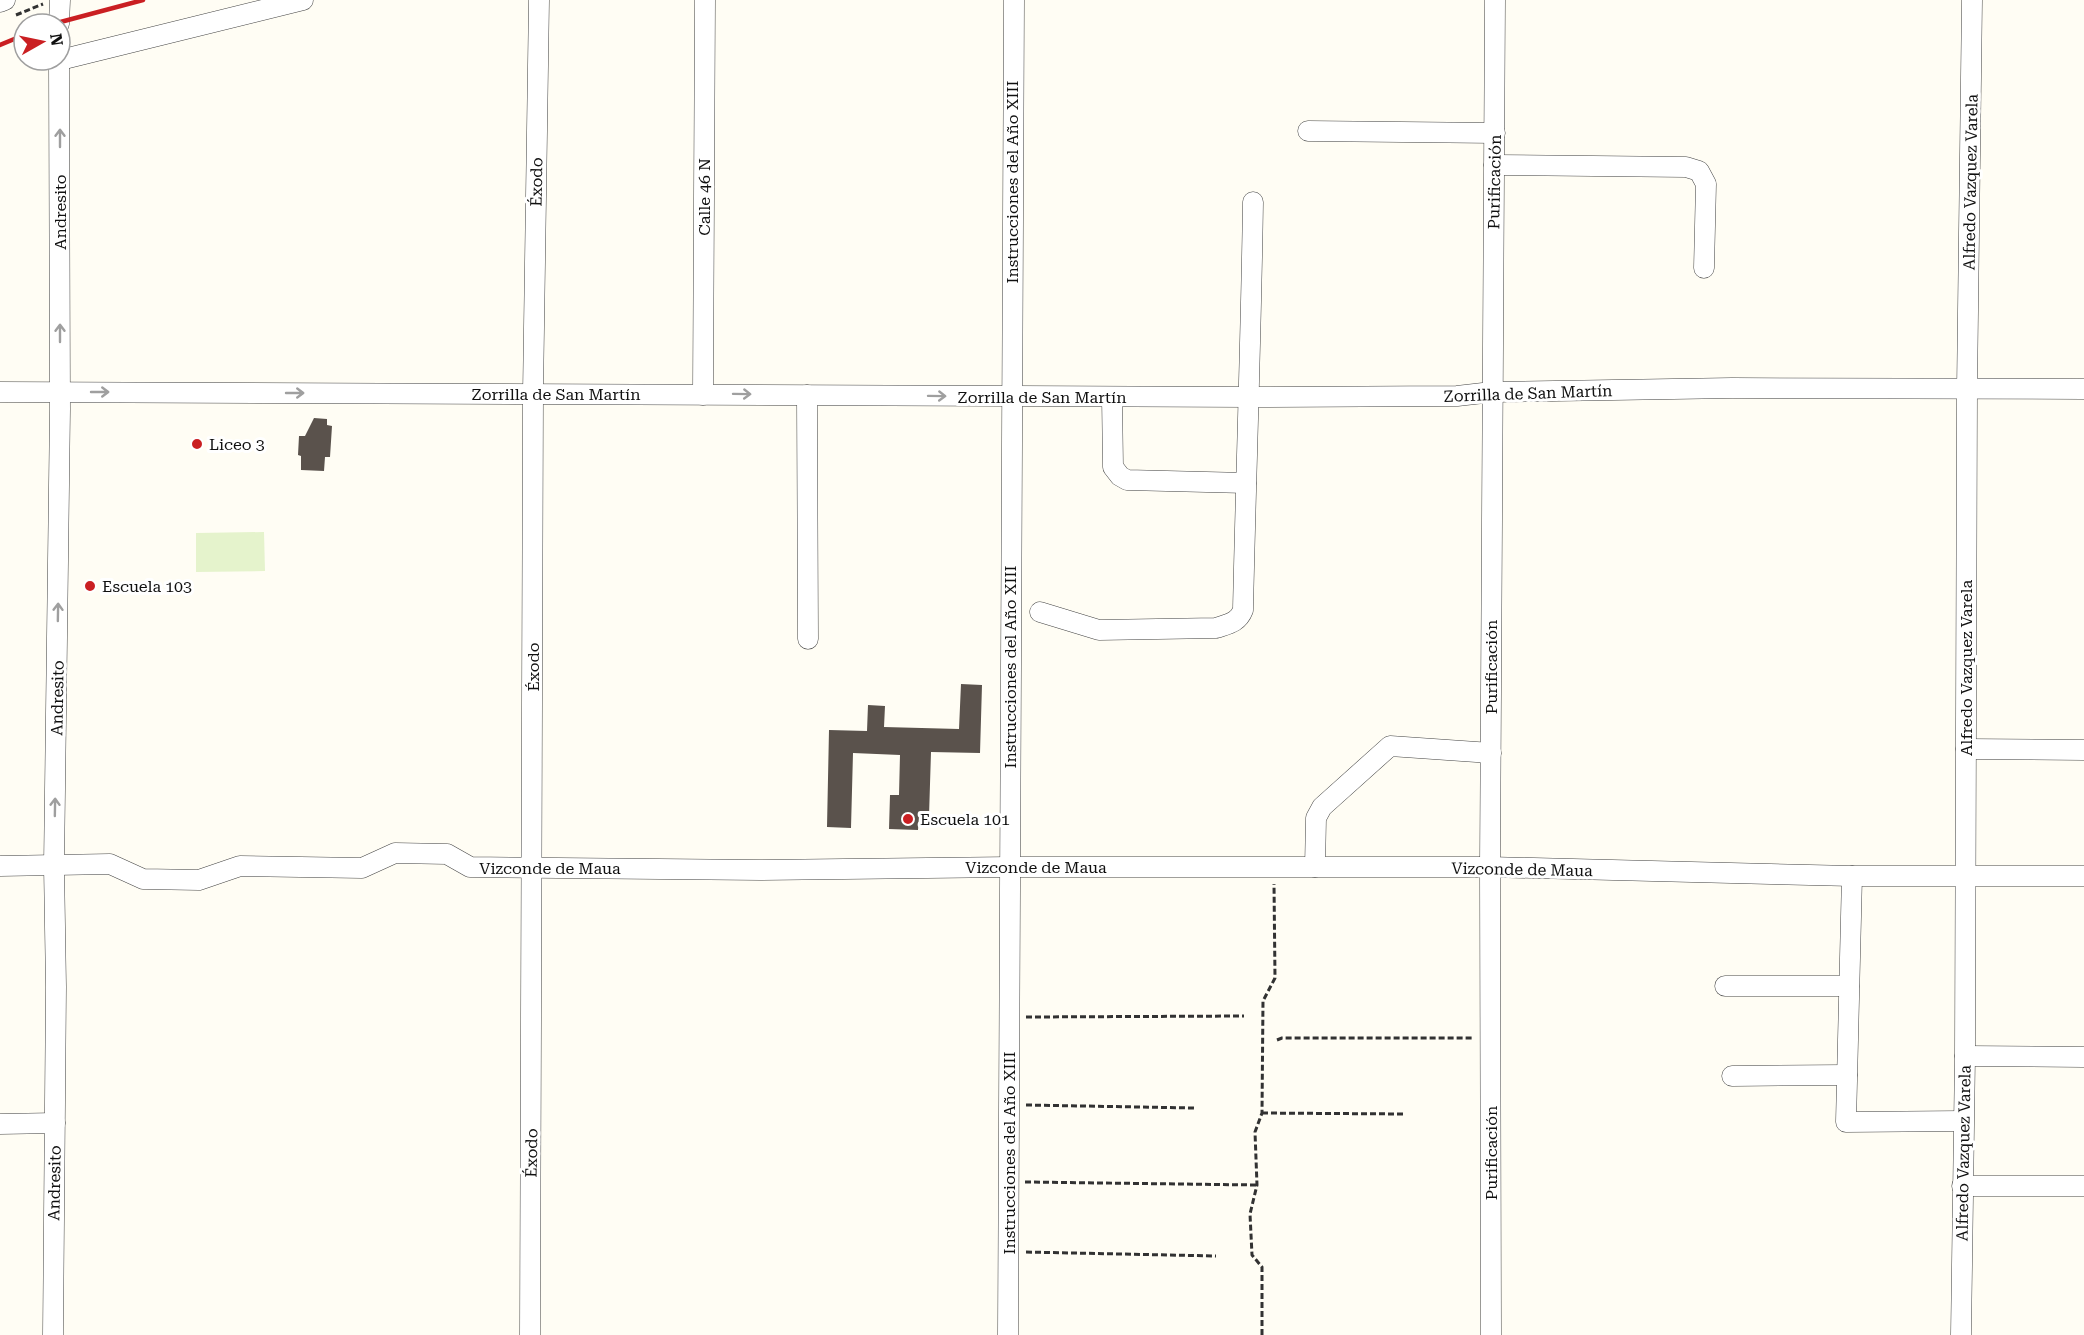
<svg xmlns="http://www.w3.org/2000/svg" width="2084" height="1335" font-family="'Roboto Serif',serif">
	<rect width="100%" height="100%" fill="#fffdf4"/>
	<polygon fill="#e5f3cc" points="264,532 265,571 196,572 196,533"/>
	<g fill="#5a524c">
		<polygon points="314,418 327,419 327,425 332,426 330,457 325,457 324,471 301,470 301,456 298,455 299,436 305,436"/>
		<polygon points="961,684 982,685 980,753 931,752 929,816 919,816 918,830 889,829 890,795 899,795 900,755 853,753 851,828 827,827 829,730 867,731 868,705 885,706 884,727 959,729"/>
	</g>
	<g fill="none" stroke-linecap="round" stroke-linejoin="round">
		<g stroke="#434343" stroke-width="21">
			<g id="minor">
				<polyline points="0,2 5,0"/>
				<polyline points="59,24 60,0"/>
				<polyline points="60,60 303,0"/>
				<polyline points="1308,131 1495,133"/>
				<polyline points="1494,165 1686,167 1699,171 1706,184 1704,268"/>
				<polyline points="0,392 1250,397 1457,396 1492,392 1732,388 2084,389"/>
				<polyline points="703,395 705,0"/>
				<polyline points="807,395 808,639"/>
				<polyline points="1112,397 1113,467 1120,476 1127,480 1246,483"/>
				<path d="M1040,612L1099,630L1216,628C1228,624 1238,623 1243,610C1246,474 1251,338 1253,202"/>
				<polyline points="1966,749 2084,750"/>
				<polyline points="0,866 110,864 143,879 199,880 240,866 362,868 395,853 447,854 470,867 760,870 1010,867 1490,867 1852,876 2084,876"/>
				<polyline points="1315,867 1316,818 1322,807 1390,746 1491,753"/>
				<polyline points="1852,876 1846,1122 1963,1121"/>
				<polyline points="1725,986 1849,986"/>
				<polyline points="1965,1056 2084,1057"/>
				<polyline points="1732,1076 1847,1075"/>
				<polyline points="0,1124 55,1123"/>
				<polyline points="1962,1186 2084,1186"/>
				<polyline points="53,1335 56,987 54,866 60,409 59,60"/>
				<polyline points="530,1335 533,393 539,0"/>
				<polyline points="1008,1335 1014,0"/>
				<polyline points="1491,1335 1490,867 1495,0"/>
				<polyline points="1961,1335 1965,1056 1967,389 1972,0"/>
			</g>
		</g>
		<g stroke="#323232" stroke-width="3" stroke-dasharray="6 3" stroke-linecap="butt">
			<polyline points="16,15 43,4"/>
			<polyline points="1026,1017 1244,1016"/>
			<polyline points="1277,1040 1282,1038 1474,1038"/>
			<polyline points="1026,1105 1195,1108"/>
			<polyline points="1262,1113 1405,1114"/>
			<polyline points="1025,1182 1257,1185"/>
			<polyline points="1026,1252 1216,1256"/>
			<polyline points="1262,1335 1262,1267 1252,1255 1250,1214 1257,1185 1255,1132 1262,1113 1263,1001 1275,978 1274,884"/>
		</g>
		<use href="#minor" stroke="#fff" stroke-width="20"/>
		<g stroke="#ca1f22" stroke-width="4.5">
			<polyline points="53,24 143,0"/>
			<polyline points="0,45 24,35"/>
		</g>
	</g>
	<defs><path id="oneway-shaft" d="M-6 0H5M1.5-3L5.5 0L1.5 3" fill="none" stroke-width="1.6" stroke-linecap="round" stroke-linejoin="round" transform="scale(1.5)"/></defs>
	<g stroke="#9f9f9f">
		<use href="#oneway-shaft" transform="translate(60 138) rotate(-90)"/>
		<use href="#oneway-shaft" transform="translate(60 333) rotate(-90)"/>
		<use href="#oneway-shaft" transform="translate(100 392)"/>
		<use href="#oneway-shaft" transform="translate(295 393)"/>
		<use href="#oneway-shaft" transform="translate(742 394) rotate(1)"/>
		<use href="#oneway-shaft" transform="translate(937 396) rotate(1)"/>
		<use href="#oneway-shaft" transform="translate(58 612) rotate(-89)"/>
		<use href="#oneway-shaft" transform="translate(55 807) rotate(-89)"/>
	</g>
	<g fill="#ca1f22" stroke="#fff" stroke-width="2">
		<circle cx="197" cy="444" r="6"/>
		<circle cx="90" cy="586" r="6"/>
		<circle cx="908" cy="819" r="6"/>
	</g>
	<g text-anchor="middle" stroke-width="6" stroke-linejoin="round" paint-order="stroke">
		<g font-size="16" fill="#101010" stroke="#fff">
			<text transform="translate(536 182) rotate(-89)" y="6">Éxodo</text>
			<text transform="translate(1012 182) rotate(-90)" y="6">Instrucciones del Año XIII</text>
			<text transform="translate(1494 182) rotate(-89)" y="6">Purificación</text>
			<text transform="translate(1970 182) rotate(-89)" y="6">Alfredo Vazquez Varela</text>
			<text transform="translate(704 197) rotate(-90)" y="6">Calle 46 N</text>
			<text transform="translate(60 212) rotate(-90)" y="6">Andresito</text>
			<text transform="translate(1528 393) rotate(-2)" y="6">Zorrilla de San Martín</text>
			<text x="556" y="400">Zorrilla de San Martín</text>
			<text x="1042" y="403">Zorrilla de San Martín</text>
			<text transform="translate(533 667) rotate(-90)" y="6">Éxodo</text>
			<text transform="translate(1010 667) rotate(-90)" y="6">Instrucciones del Año XIII</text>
			<text transform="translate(1491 667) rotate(-90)" y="6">Purificación</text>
			<text transform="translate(1966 668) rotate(-90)" y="6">Alfredo Vazquez Varela</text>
			<text transform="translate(57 698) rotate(-89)" y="6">Andresito</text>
			<text x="1036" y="873">Vizconde de Maua</text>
			<text x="550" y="874">Vizconde de Maua</text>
			<text transform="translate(1522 869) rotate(1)" y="6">Vizconde de Maua</text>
			<text transform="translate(531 1153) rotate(-89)" y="6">Éxodo</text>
			<text transform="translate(1009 1153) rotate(-90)" y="6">Instrucciones del Año XIII</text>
			<text transform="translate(1491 1153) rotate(-90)" y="6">Purificación</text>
			<text transform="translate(1963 1153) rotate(-89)" y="6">Alfredo Vazquez Varela</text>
			<text transform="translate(54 1183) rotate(-89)" y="6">Andresito</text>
		</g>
		<g font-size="16" fill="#101010" stroke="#fff" text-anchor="start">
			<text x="209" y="450">Liceo 3</text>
			<text x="102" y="592">Escuela 103</text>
			<text x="920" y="825">Escuela 101</text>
		</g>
	</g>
	<g transform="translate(42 42) rotate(81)"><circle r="28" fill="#ffffff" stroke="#9f9f9f" stroke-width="1.5"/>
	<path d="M0-4.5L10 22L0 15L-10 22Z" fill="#ca1f22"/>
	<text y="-9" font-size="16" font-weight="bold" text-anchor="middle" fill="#101010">N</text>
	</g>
</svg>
